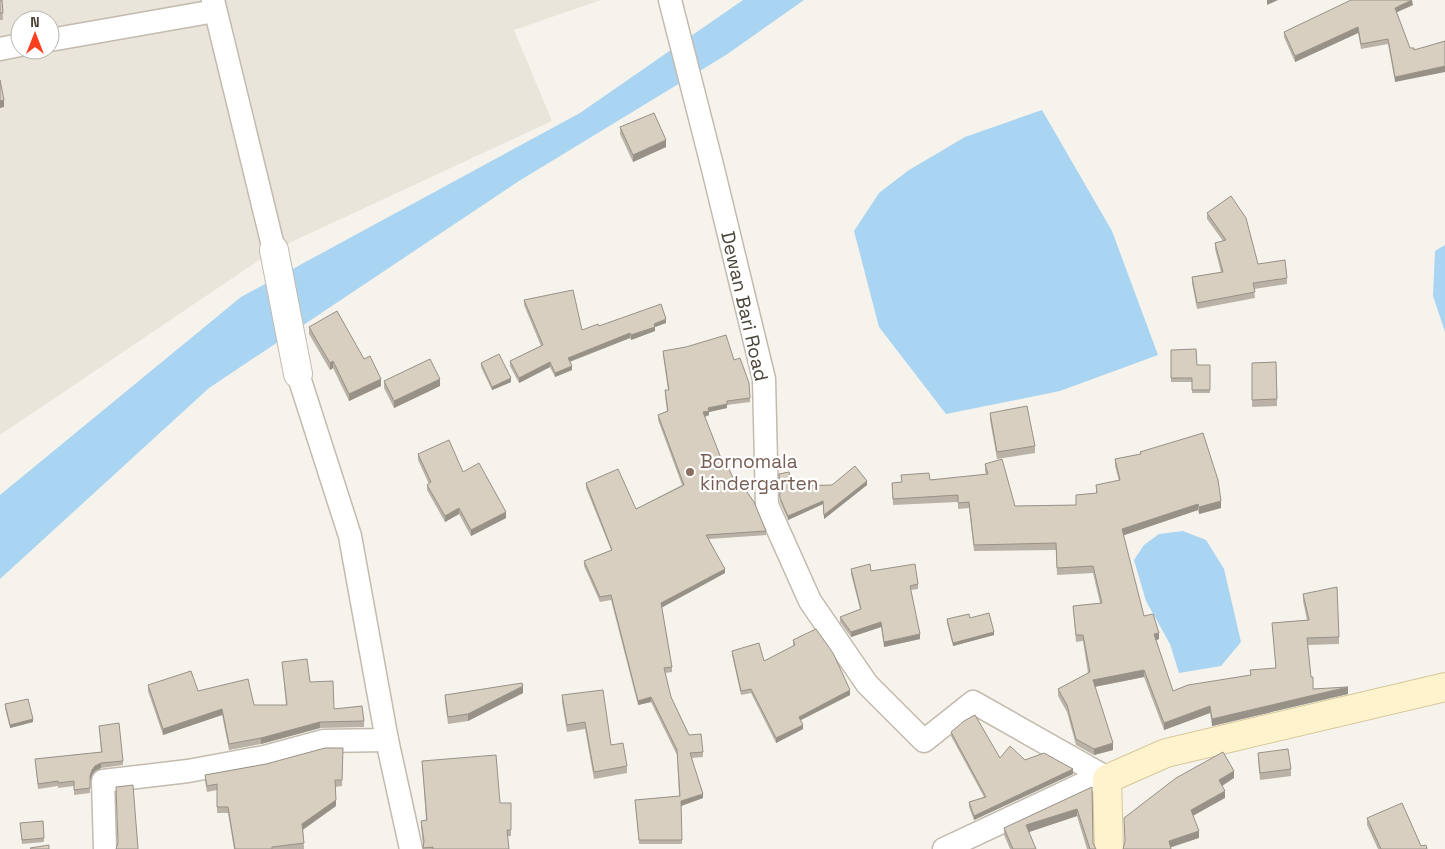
<svg xmlns="http://www.w3.org/2000/svg" width="1445" height="849" font-family="'Space Grotesk',sans-serif">
	<rect width="100%" height="100%" fill="#f6f3ec"/>
	<path fill="#eae5da" fill-rule="evenodd" d="M0,0H601L514,30L552,121L274,250L0,435ZM20,20H50V50H20Z"/>
	<g fill="#a9d4f2">
		<polygon points="743,0 804,0 726,55 519,181 209,388 0,579 0,495 241,297 580,113"/>
		<polygon points="1042,110 1112,231 1158,355 1060,391 946,414 879,327 854,231 879,193 909,170 965,137"/>
		<polygon points="1445,245 1445,332 1433,296 1435,251"/>
		<polygon points="1183,531 1206,540 1224,569 1241,642 1221,666 1179,673 1170,644 1146,601 1134,560 1144,545 1159,534"/>
	</g>
	<g fill="none" stroke-linecap="round" stroke-linejoin="round">
		<g stroke="#c2bbae" stroke-width="25">
			<g id="minor">
				<polyline points="213,0 274,250"/>
				<polyline points="670,0 713,169 764,379 767,505 810,601 867,684 924,741 973,702 1102,775 1107,779"/>
				<polyline points="50,40 215,11"/>
				<polyline points="0,49 20,45"/>
				<polyline points="298,374 350,536 387,740 411,849"/>
				<polyline points="105,849 103,781 188,771 264,757 323,741 387,740"/>
				<polyline points="944,849 1102,775"/>
			</g>
		</g>
		<g stroke="#c2bbae" stroke-width="30">
			<polyline id="tertiary" points="274,250 298,374"/>
		</g>
		<g stroke="#d6c79b" stroke-width="30">
			<polyline id="secondary" points="1109,849 1107,779 1166,753 1445,687"/>
		</g>
		<use href="#minor" stroke="#fff" stroke-width="22"/>
		<use href="#tertiary" stroke="#fff" stroke-width="28"/>
		<use href="#secondary" stroke="#fff3cd" stroke-width="28"/>
	</g>
	<g fill="#bab2a6">
		<polygon points="0,0 2,0 3,20 0,20"/>
		<polygon points="1413,5 1397,12 1395,82 1388,44 1361,49 1358,33 1295,62 1284,37 1284,32"/>
		<polygon points="620,127 666,147 633,162 620,134"/>
		<polygon points="1207,213 1258,264 1287,278 1287,284 1254,289 1255,298 1197,309 1192,283 1192,277 1221,272 1215,249 1215,243 1223,241 1207,219"/>
		<polygon points="524,300 582,330 599,326 666,323 655,327 655,331 631,340 630,338 570,362 572,370 555,377 550,367 519,383 510,366 510,361 541,346 524,305"/>
		<polygon points="309,327 381,386 349,401 333,368 330,370 309,334"/>
		<polygon points="1171,350 1197,365 1210,365 1210,393 1192,393 1192,382 1171,382"/>
		<polygon points="663,351 734,360 750,398 750,402 727,405 727,408 709,412 709,415 705,417 724,466 736,484 766,531 766,535 709,539 725,573 662,607 672,667 672,672 665,673 671,697 689,735 703,752 703,757 692,758 703,798 681,806 682,844 639,844 635,800 679,796 677,755 651,702 638,705 611,600 600,602 584,566 584,561 611,550 586,488 586,483 636,509 682,485 658,420 658,415 667,411 665,395 665,390 668,390 663,355"/>
		<polygon points="1276,362 1277,406 1252,407 1252,363"/>
		<polygon points="481,363 511,382 492,390 481,367"/>
		<polygon points="384,381 440,386 394,408 384,388"/>
		<polygon points="990,413 1035,446 1035,453 997,459 990,420"/>
		<polygon points="1140,452 1221,508 1199,514 1198,510 1123,535 1144,616 1159,639 1156,640 1173,691 1250,675 1276,668 1272,623 1307,620 1303,601 1303,594 1339,637 1339,644 1308,645 1311,677 1313,689 1348,694 1212,726 1210,713 1164,730 1144,677 1095,687 1113,750 1094,755 1076,745 1067,712 1058,696 1058,689 1088,673 1083,641 1076,642 1073,606 1100,603 1093,573 1057,575 1056,550 974,551 969,508 958,509 958,502 893,505 892,483 986,475 985,471 985,464 1015,506 1076,505 1076,495 1096,494 1096,485 1119,481 1115,466 1115,459 1140,454"/>
		<polygon points="418,454 463,472 506,518 471,536 459,514 445,522 427,490 427,485 429,484 418,460"/>
		<polygon points="779,474 792,486 867,485 824,519 823,504 788,520 780,502"/>
		<polygon points="851,569 871,571 918,584 918,589 911,590 920,639 884,647 881,627 851,637 840,622 840,617 860,609 851,574"/>
		<polygon points="970,618 994,635 953,646 947,623 947,619"/>
		<polygon points="793,640 850,695 801,720 803,729 776,743 751,693 741,695 732,655 732,651 764,661 793,646"/>
		<polygon points="282,662 310,682 334,709 364,721 364,727 320,728 261,744 229,750 222,715 163,735 148,691 148,685 198,691 254,705 286,705"/>
		<polygon points="523,693 468,721 448,724 445,702 445,695"/>
		<polygon points="562,695 611,745 627,766 627,773 594,779 585,729 567,732 562,702"/>
		<polygon points="5,704 33,722 10,728 5,708"/>
		<polygon points="99,726 123,761 123,765 101,768 95,771 92,775 90,781 90,793 74,795 74,786 58,788 58,786 38,789 35,759 101,752"/>
		<polygon points="951,732 1000,758 1025,760 1073,774 974,820 969,807 969,802 984,797 951,736"/>
		<polygon points="343,748 342,786 335,787 336,806 303,830 304,849 234,849 228,813 217,813 217,790 207,792 205,781 205,775 266,764"/>
		<polygon points="1258,753 1291,769 1291,776 1260,780 1258,760"/>
		<polygon points="422,761 500,803 511,803 511,836 507,836 509,849 423,849 423,844 421,827 421,821 426,820"/>
		<polygon points="1092,787 1093,843 1096,849 1087,849 1077,816 1029,832 1036,849 1010,849 1004,835 1004,828"/>
		<polygon points="1367,818 1421,846 1427,849 1378,849 1367,825"/>
		<polygon points="43,821 44,842 22,844 20,823"/>
	</g>
	<g fill="#979187">
		<polygon points="1267,0 1278,0 1267,5"/>
		<polygon points="1412,0 1413,5 1395,13 1395,8"/>
		<polygon points="1358,27 1358,33 1295,62 1295,56"/>
		<polygon points="1445,66 1445,72 1395,82 1395,77"/>
		<polygon points="4,100 4,107 0,108 0,101"/>
		<polygon points="666,140 666,147 633,162 633,155"/>
		<polygon points="666,319 666,323 655,327 655,331 631,340 631,335 654,324"/>
		<polygon points="630,333 630,338 568,362 568,358"/>
		<polygon points="333,361 333,368 330,370 330,363"/>
		<polygon points="550,362 550,367 519,383 519,378"/>
		<polygon points="572,366 572,370 555,377 555,373"/>
		<polygon points="511,378 511,382 492,390 492,387"/>
		<polygon points="381,379 381,386 349,401 349,394"/>
		<polygon points="440,379 440,386 394,408 394,401"/>
		<polygon points="727,404 727,408 709,412 709,415 703,417 703,412 708,408"/>
		<polygon points="867,481 867,485 824,519 824,515"/>
		<polygon points="823,501 823,504 788,520 788,516"/>
		<polygon points="1221,501 1221,508 1199,514 1199,507"/>
		<polygon points="1198,504 1198,510 1122,536 1122,529"/>
		<polygon points="459,508 459,514 445,522 445,516"/>
		<polygon points="506,512 506,518 471,536 471,530"/>
		<polygon points="725,569 725,573 661,608 661,603"/>
		<polygon points="881,622 881,627 851,637 851,632"/>
		<polygon points="994,632 994,635 953,646 953,643"/>
		<polygon points="1159,633 1159,639 1154,641 1154,634"/>
		<polygon points="920,634 920,639 884,647 884,642"/>
		<polygon points="1144,670 1144,677 1093,687 1093,680"/>
		<polygon points="523,686 523,693 468,721 468,714"/>
		<polygon points="1348,687 1348,694 1212,726 1212,719"/>
		<polygon points="850,690 850,695 799,721 799,717"/>
		<polygon points="651,697 651,702 638,705 638,701"/>
		<polygon points="1210,706 1210,713 1164,730 1164,723"/>
		<polygon points="222,709 222,715 163,735 163,729"/>
		<polygon points="33,719 33,722 10,728 10,725"/>
		<polygon points="320,722 320,728 261,744 261,738"/>
		<polygon points="803,725 803,729 776,743 776,738"/>
		<polygon points="1113,743 1113,750 1094,755 1094,749"/>
		<polygon points="101,763 101,768 95,771 92,775 90,781 90,776 92,770 95,766"/>
		<polygon points="1073,769 1073,774 974,820 974,816"/>
		<polygon points="1234,771 1234,778 1219,788 1219,780"/>
		<polygon points="1225,791 1225,798 1191,817 1191,810"/>
		<polygon points="703,794 703,798 681,806 681,801"/>
		<polygon points="336,800 336,806 302,830 302,824"/>
		<polygon points="1077,809 1077,816 1026,833 1026,825"/>
		<polygon points="1199,831 1199,838 1169,848 1169,841"/>
	</g>
	<g fill="#d8cfc1" stroke="#979187">
		<polygon points="0,0 2,0 3,13 0,13"/>
		<polygon points="1351,0 1412,0 1395,8 1410,48 1414,48 1414,50 1445,41 1445,66 1395,77 1388,39 1361,44 1358,27 1295,56 1284,32"/>
		<polygon points="0,80 4,100 0,101"/>
		<polygon points="654,113 666,140 633,155 620,127"/>
		<polygon points="1231,196 1246,218 1258,264 1285,260 1287,278 1253,283 1255,292 1197,303 1192,277 1223,272 1215,243 1226,240 1207,213"/>
		<polygon points="573,290 582,330 598,324 599,326 661,304 666,319 654,324 655,327 631,335 630,333 568,358 572,366 555,373 550,362 519,378 510,361 543,345 524,300"/>
		<polygon points="337,311 364,359 370,356 381,379 349,394 333,361 330,363 309,327"/>
		<polygon points="726,335 734,360 740,358 749,383 750,398 727,401 727,404 708,408 709,411 703,412 724,466 727,465 736,484 740,482 754,502 766,531 706,535 725,569 661,603 672,667 664,668 671,697 689,735 701,734 703,752 690,753 703,794 681,801 682,840 639,840 635,800 680,796 677,750 651,697 638,701 611,595 600,597 584,561 612,550 586,483 618,469 636,509 684,485 658,415 668,411 665,390 669,390 663,351 686,347"/>
		<polygon points="1196,349 1197,365 1210,365 1210,390 1192,390 1192,378 1171,378 1171,350"/>
		<polygon points="499,354 511,378 492,387 481,363"/>
		<polygon points="430,359 440,379 394,401 384,381"/>
		<polygon points="1276,362 1277,399 1252,400 1252,363"/>
		<polygon points="1027,406 1035,446 997,452 990,413"/>
		<polygon points="1203,433 1218,480 1221,501 1199,507 1198,504 1122,529 1144,616 1153,614 1159,633 1154,634 1173,691 1188,685 1251,675 1250,670 1276,668 1272,623 1309,620 1303,594 1337,587 1339,637 1307,638 1311,677 1313,677 1313,689 1348,687 1212,719 1210,706 1164,723 1144,670 1093,680 1113,743 1094,749 1076,739 1067,705 1058,689 1090,672 1083,635 1076,635 1073,606 1102,603 1093,566 1057,568 1056,543 974,545 969,502 958,503 958,495 893,499 892,483 902,482 901,475 929,473 930,480 988,474 985,464 1002,459 1015,506 1076,505 1076,495 1097,493 1096,485 1120,480 1115,459 1141,454 1140,452"/>
		<polygon points="449,440 463,472 479,463 506,512 471,530 459,508 445,516 427,485 431,482 418,454"/>
		<polygon points="855,466 867,481 824,515 823,501 788,516 780,498 779,474 789,472 792,486 832,485"/>
		<polygon points="870,564 871,571 915,564 918,584 910,586 920,634 884,642 881,622 851,632 840,617 861,609 851,569"/>
		<polygon points="989,613 994,632 953,643 947,619 969,614 970,618"/>
		<polygon points="816,629 833,653 850,690 799,717 803,725 776,738 751,689 741,691 732,651 759,643 764,661 795,645 793,640"/>
		<polygon points="307,659 310,682 333,681 334,709 362,706 364,721 320,722 261,738 229,744 222,709 163,729 148,685 191,671 198,691 248,679 254,705 287,705 282,662"/>
		<polygon points="522,683 523,686 468,714 448,717 445,695"/>
		<polygon points="603,690 611,745 623,743 627,766 594,772 585,722 567,725 562,695"/>
		<polygon points="28,699 33,719 10,725 5,704"/>
		<polygon points="975,715 1000,758 1010,746 1025,760 1044,753 1073,769 974,816 969,802 986,797 951,732 964,721"/>
		<polygon points="119,723 123,761 101,763 95,766 92,770 90,776 90,788 74,790 74,781 58,783 58,781 38,784 35,759 102,752 99,726"/>
		<polygon points="325,748 343,748 342,780 335,780 336,800 302,824 304,843 272,847 272,849 235,849 228,807 217,807 217,784 207,786 205,775 266,764"/>
		<polygon points="1288,749 1291,769 1260,773 1258,753"/>
		<polygon points="1223,752 1234,771 1219,780 1225,791 1191,810 1199,831 1169,841 1171,849 1123,849 1125,841 1124,818 1176,778"/>
		<polygon points="496,755 500,803 511,803 511,830 507,830 509,849 433,849 433,847 423,848 424,841 421,821 427,820 422,761"/>
		<polygon points="133,785 138,849 116,849 118,843 116,787"/>
		<polygon points="1092,787 1093,843 1096,849 1090,849 1077,809 1026,825 1036,849 1013,849 1004,828"/>
		<polygon points="1402,803 1421,846 1426,845 1427,849 1381,849 1367,818"/>
		<polygon points="43,821 44,838 22,840 20,823"/>
		<polygon points="49,845 49,849 31,849 30,848"/>
	</g>
	<circle fill="#8d6e63" stroke="#fff" stroke-width="2" cx="690" cy="472" r="5"/>
	<g text-anchor="middle" stroke-width="4.5" stroke-linejoin="round" paint-order="stroke">
		<g font-size="19" fill="#4b4439" stroke="#fff">
			<text transform="translate(745 306) rotate(77)" y="7">Dewan Bari Road</text>
		</g>
		<g font-size="19" fill="#785e54" stroke="#fff" text-anchor="start">
			<text x="700" y="468">Bornomala<tspan x="700" dy="22">kindergarten</tspan></text>
		</g>
	</g>
	<g transform="translate(35 35)"><circle r="24" fill="#ffffff" stroke="#b7b4b0"/>
	<path d="M0-4L9 19L0 12L-9 19Z" fill="#fc3f1d"/>
	<text y="-8" font-size="14" font-weight="bold" text-anchor="middle" fill="#4b4439">N</text>
	</g>
</svg>
